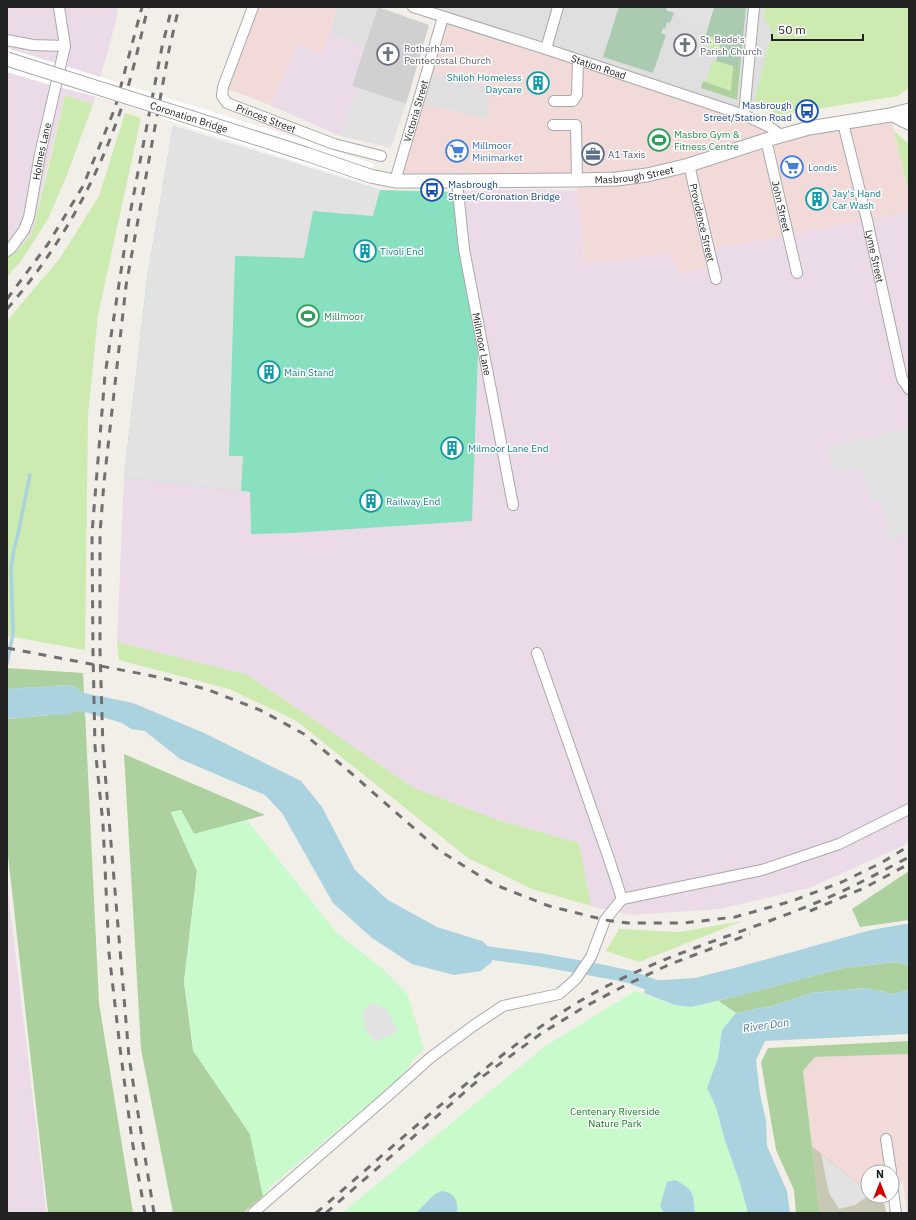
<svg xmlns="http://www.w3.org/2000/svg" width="916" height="1220" font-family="'IBM Plex Sans',sans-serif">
	<rect width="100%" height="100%" fill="#f2efe9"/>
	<g fill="#e0dfdf">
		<polygon points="338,7 378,7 365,47 329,32"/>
		<polygon points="413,7 907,7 772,33 754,101 744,114"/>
		<polygon points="427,72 491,87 487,119 418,103"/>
	</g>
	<g fill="#f2dad9">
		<polygon points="253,7 338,7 323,55 298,45 270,105 223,87"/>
		<polygon points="443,17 677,92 781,135 890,115 909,194 909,212 797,234 713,266 678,274 670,253 585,264 577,191 577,181 395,181 418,103 487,119 490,87 427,72"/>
		<polygon points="909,1054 909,1213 907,1213 903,1181 892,1195 892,1172 868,1172 868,1192 812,1146 803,1071 815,1057"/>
	</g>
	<g fill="#ebdbe8">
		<polygon points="7,7 118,7 115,25 93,104 65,95 31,236 18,249 7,259"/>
		<polygon points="329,32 365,47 353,86 358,88 340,136 270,105 298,45 322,55"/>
		<polygon points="523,189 577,191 585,264 671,253 678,274 712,266 709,250 909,212 909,841 903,846 809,888 720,909 630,915 591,906 579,843 498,820 414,788 248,675 117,642 124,477 250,492 251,533 455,192"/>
		<polygon points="7,883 43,1183 46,1213 7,1213"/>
	</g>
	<polygon fill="#d0d0d0" points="378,7 429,25 406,104 352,86"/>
	<polygon fill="#c7c7b4" points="812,1146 868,1192 868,1196 873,1196 885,1205 886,1213 820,1213"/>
	<g fill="#cdebb0">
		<polygon points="765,7 909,7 909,88 898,96 779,115 754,101 772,33 764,14"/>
		<polygon points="704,34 722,40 718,52 707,48 709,41 702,39"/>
		<polygon points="713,60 733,66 731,91 706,82"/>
		<polygon points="65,95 93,104 67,175 48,219 21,261 7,277 7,259 18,249 31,236 46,178"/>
		<polygon points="125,113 141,118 98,315 88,415 85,650 7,636 7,321 60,258 99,196"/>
		<polygon points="894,131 909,144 909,194"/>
		<polygon points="117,642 248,675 414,788 498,820 579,843 591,906 532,889 468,858 295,720 229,689 119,660"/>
		<polygon points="743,921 639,962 606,951 619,929 679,932"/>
	</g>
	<g fill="#add19e">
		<polygon points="733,66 740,68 737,100 701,88 703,81 731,91"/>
		<polygon points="7,668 83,673 84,693 70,685 7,689"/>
		<polygon points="76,711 85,712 99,1003 133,1213 48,1213 7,847 7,719 49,715 68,715"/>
		<polygon points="124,754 265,815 194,834 181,810 171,813 197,871 184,982 193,1050 250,1134 263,1196 243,1213 173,1213 141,1049"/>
		<polygon points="909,871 909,920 860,927 852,909"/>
		<polygon points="896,962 909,965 909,990 893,994 866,988 812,993 772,1006 736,1013 718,1001 843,968"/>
		<polygon points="909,1041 909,1054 815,1057 803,1071 820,1213 796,1213 794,1190 776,1150 761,1062 768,1048"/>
	</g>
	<g fill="#aacbaf">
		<polygon points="619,7 667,7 666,10 674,13 670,23 667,22 665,29 663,28 661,33 666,35 653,73 603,57"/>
		<polygon points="714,7 746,7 740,68 716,61 722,40 706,35"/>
	</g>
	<g fill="#c8facc">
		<polygon points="181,810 194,834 247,820 337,933 383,969 408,995 424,1049 411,1062 406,1073 271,1186 263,1196 250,1134 194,1052 184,982 197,871 171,812"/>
		<polygon points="635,991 675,1005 691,1007 718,1001 736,1013 722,1030 718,1058 707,1088 716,1107 725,1141 740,1183 748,1213 342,1213 544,1047"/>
	</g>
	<polygon fill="#88e0be" points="173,126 380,190 455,192 478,352 472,521 291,533 251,534 250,492 124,477 147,279"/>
	<g fill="#e2e2e2">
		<polygon points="667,7 714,7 708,25 698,22 697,24 686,21 687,17 666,10"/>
		<polygon points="358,88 406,104 391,148 340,136"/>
		<polygon points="173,126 380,190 373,216 313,211 304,258 235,256 229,456 243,456 241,491 124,477 147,279"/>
		<polygon points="907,429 909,441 909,536 889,539 881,500 870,502 862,468 834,472 828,446"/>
		<polygon points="371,1003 386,1008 398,1032 375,1042 365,1029 362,1012"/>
		<polygon points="821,1154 868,1192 868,1196 855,1205 839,1209 829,1193"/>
	</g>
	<g fill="#aad3df">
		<polygon points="70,685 84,693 133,703 204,733 301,781 322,807 355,870 388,900 437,927 482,941 492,950 492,962 481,971 454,975 412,964 372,938 333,903 282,813 265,795 180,759 145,731 131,729 122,723 85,712 76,711 68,715 49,715 7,719 7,689"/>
		<polygon points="905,924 909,924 909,965 896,962 843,968 750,993 691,1007 675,1005 644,993 648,981 695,978 742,966 871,930"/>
		<polygon points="866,988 893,994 909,990 909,1034 765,1041 756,1060 760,1094 766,1120 767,1146 787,1191 790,1213 748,1213 740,1183 725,1141 716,1107 707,1088 718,1058 722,1030 736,1013 772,1006 812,993"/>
		<path d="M675,1180C694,1190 693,1192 695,1213H664L660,1206L667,1182Z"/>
		<path d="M442,1191C454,1192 459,1201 457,1213H416L435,1194Z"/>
	</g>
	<polygon fill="#fff" points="7,48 303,140 374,164 368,184 193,129 117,102 47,84 7,72"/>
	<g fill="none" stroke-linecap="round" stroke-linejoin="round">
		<polyline stroke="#aad3df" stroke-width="3.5" points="7,664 13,634 11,568 14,549 18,534 30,475"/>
		<polyline stroke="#aad3df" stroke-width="13" points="474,951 541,960 607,972 630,977 660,988 664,989"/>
		<g stroke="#a9a9a9" stroke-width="12">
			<g id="minor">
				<path id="s1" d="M253,7L223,87L222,96L227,103L334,144L381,156"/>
				<path id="s2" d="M413,7L546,49L744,115L768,126L781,135"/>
				<polyline points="7,40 33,45 65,46"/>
				<polyline points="546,49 558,7"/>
				<polyline points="554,101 573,101 577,95 578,60"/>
				<polyline points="744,115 754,7"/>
				<path id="s3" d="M843,123L867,220L902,379L909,389"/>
				<polyline points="553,125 576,125 577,180"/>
				<path id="s4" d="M766,140L797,273"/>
				<path id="s5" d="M689,165L716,279"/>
				<path id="s6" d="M395,181L443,17"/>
				<path id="s7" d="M457,181L464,249L513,505"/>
				<path id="s8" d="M7,251L11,248L24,230L29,217L40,154L65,46L59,7"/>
				<polyline points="537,653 608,856 622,899"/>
				<polyline points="886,1139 891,1172"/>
				<polyline points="892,1183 896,1213"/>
				<polyline points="253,1213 391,1093 430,1058 473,1026 503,1006 559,994 576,979 591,957 605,920 622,899 762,870 839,844 909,809"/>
			</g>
		</g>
		<g stroke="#a9a9a9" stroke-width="15">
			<g id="tertiary">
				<polyline points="895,116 909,123"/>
				<path id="s9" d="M370,176L395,181H457L577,180L617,179L647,175L689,165L766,140L809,128L890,115L909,110"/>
			</g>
		</g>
		<use href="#minor" stroke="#fff" stroke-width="10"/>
		<use href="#tertiary" stroke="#fff" stroke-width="13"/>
		<g stroke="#707070" stroke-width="3" stroke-dasharray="8 8" stroke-linecap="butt">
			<polyline points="7,299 48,244 83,186 100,145 115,108 142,7"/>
			<path d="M7,309C56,253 93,188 118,118C131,82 139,44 148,7"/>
			<polyline points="7,648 158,677 206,689 260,710 304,734 344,767 440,851 493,884 549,906 605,920 628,923 684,923 735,917 792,901 842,882 881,863 909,846"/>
			<polyline points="810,911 864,888 909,864"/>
			<polyline points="145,1213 132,1140 120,1048 109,953 103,824 95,747 93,652 92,533 105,375 129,219 162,47 172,7"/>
			<polyline points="154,1213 129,1057 103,748 100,651 100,533 104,482 126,286 169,50 179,7"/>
			<path d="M316,1213C364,1172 411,1129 460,1089C509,1049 558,1010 615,982C681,949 751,930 818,902C849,889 879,873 909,857"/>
			<polyline points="326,1213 482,1077 539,1035 584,1007 626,985 668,965 750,934"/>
		</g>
		<g stroke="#a9a9a9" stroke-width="15" stroke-linecap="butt">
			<g id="tertiary-bridge">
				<path id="s10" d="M7,59L306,154L370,176"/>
			</g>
		</g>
		<use href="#tertiary-bridge" stroke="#fff" stroke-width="13"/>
	</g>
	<defs>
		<g id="church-ring" transform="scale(1.15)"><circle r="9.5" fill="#fff" stroke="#6b7280" stroke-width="1.5"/><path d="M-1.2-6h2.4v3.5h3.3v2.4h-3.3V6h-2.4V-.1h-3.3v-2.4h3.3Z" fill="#6b7280"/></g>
		<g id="building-ring" transform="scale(1.15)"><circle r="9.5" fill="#fff" stroke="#0f9aa8" stroke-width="1.5"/><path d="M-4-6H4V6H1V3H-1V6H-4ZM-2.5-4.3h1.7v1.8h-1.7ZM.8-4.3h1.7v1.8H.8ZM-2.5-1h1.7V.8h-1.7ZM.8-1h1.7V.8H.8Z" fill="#0f9aa8"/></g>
		<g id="bus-ring" transform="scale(1.15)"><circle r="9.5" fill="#fff" stroke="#1a4fb4" stroke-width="1.5"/><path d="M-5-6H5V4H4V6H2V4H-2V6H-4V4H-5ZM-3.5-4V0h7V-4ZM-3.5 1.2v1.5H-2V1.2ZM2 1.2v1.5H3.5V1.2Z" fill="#1a4fb4"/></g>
		<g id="stadium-ring" transform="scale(1.15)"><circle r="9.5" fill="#fff" stroke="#2e9e5b" stroke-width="1.5"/><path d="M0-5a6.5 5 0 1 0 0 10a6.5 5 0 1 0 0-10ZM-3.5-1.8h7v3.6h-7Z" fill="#2e9e5b"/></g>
		<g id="supermarket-ring" transform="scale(1.15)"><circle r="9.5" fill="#fff" stroke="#3f7fe0" stroke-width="1.5"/><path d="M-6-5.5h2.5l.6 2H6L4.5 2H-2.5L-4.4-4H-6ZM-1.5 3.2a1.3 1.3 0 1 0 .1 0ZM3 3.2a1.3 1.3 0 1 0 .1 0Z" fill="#3f7fe0"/></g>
		<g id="office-ring" transform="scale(1.15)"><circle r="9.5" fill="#fff" stroke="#5c6f8a" stroke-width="1.5"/><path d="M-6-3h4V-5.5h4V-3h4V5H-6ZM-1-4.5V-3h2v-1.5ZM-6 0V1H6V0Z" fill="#5c6f8a"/></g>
	</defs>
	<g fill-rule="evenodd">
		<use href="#church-ring" x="685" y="45"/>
		<use href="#church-ring" x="388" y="54"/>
		<use href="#building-ring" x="538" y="83"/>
		<use href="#bus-ring" x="807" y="111"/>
		<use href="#stadium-ring" x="659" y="140"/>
		<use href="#supermarket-ring" x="457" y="151"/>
		<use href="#office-ring" x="593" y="154"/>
		<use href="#supermarket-ring" x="792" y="167"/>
		<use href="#bus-ring" x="432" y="190"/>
		<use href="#building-ring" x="817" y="199"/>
		<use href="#building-ring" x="365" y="251"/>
		<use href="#stadium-ring" x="308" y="316"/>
		<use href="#building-ring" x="269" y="372"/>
		<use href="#building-ring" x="452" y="448"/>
		<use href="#building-ring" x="371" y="501"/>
	</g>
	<g text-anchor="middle" stroke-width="3" stroke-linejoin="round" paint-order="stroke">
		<g font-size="10" fill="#5b616d" stroke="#fff" text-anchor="start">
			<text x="700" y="43">St. Bede's<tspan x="700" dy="12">Parish Church</tspan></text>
			<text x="404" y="52">Rotherham<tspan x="404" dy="12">Pentecostal Church</tspan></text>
		</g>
		<g font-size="10" fill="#222" stroke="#fff">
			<text dy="4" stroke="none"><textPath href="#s2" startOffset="195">Station Road</textPath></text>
			<text dy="4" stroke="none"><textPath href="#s6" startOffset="73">Victoria Street</textPath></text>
			<text dy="4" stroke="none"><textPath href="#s10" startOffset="191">Coronation Bridge</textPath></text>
			<text dy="4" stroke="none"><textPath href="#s1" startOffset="145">Princes Street</textPath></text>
			<text dy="4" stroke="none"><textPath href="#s8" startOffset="108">Holmes Lane</textPath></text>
			<text dy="4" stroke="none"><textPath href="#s9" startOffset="265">Masbrough Street</textPath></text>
			<text dy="4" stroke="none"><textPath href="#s4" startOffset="68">John Street</textPath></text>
			<text dy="4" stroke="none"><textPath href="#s5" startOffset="59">Providence Street</textPath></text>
			<text dy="4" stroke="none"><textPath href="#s3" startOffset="137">Lyme Street</textPath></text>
			<text dy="4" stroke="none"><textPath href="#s7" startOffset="165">Millmoor Lane</textPath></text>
		</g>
		<g font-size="10" fill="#0d838f" stroke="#fff" text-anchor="start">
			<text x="522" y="81" text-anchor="end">Shiloh Homeless<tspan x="522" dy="12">Daycare</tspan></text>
			<text x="832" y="197">Jay's Hand<tspan x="832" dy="12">Car Wash</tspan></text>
			<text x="380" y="255">Tivoli End</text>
			<text x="284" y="376">Main Stand</text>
			<text x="468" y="452">Milmoor Lane End</text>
			<text x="386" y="505">Railway End</text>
		</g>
		<g font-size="10" fill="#164399" stroke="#fff" text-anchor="end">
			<text x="792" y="109">Masbrough<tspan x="792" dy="12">Street/Station Road</tspan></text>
			<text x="448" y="188" text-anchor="start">Masbrough<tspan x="448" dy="12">Street/Coronation Bridge</tspan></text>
		</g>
		<g font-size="10" fill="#27864d" stroke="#fff" text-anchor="start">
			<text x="674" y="138">Masbro Gym &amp;<tspan x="674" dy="12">Fitness Centre</tspan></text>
			<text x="324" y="320">Millmoor</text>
		</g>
		<g font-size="10" fill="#366cbe" stroke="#fff" text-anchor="start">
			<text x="472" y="149">Millmoor<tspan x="472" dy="12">Minimarket</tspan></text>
			<text x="808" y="171">Londis</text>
		</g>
		<g font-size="10" fill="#4e5e75" stroke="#fff" text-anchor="start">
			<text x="608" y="158">A1 Taxis</text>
		</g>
		<g font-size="10" fill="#0c8416" stroke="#fff">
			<text x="615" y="1115">Centenary Riverside<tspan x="615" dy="12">Nature Park</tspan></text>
		</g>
		<g font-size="11" font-style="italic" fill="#4a7aab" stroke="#fff">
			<text transform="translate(766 1025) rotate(-8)" y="4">River Don</text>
		</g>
	</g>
	<rect width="916" height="1220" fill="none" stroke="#222222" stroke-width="16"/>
	<g transform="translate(880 1184)"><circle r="19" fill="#ffffff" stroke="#a7a7a7"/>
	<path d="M0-3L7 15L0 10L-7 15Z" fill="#d40000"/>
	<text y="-6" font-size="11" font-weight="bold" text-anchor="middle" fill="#222222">N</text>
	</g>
	<path d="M772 34v6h91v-6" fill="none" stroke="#222222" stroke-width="2"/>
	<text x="778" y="34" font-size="12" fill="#222222" stroke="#ffffff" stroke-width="3" paint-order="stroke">50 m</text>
</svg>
